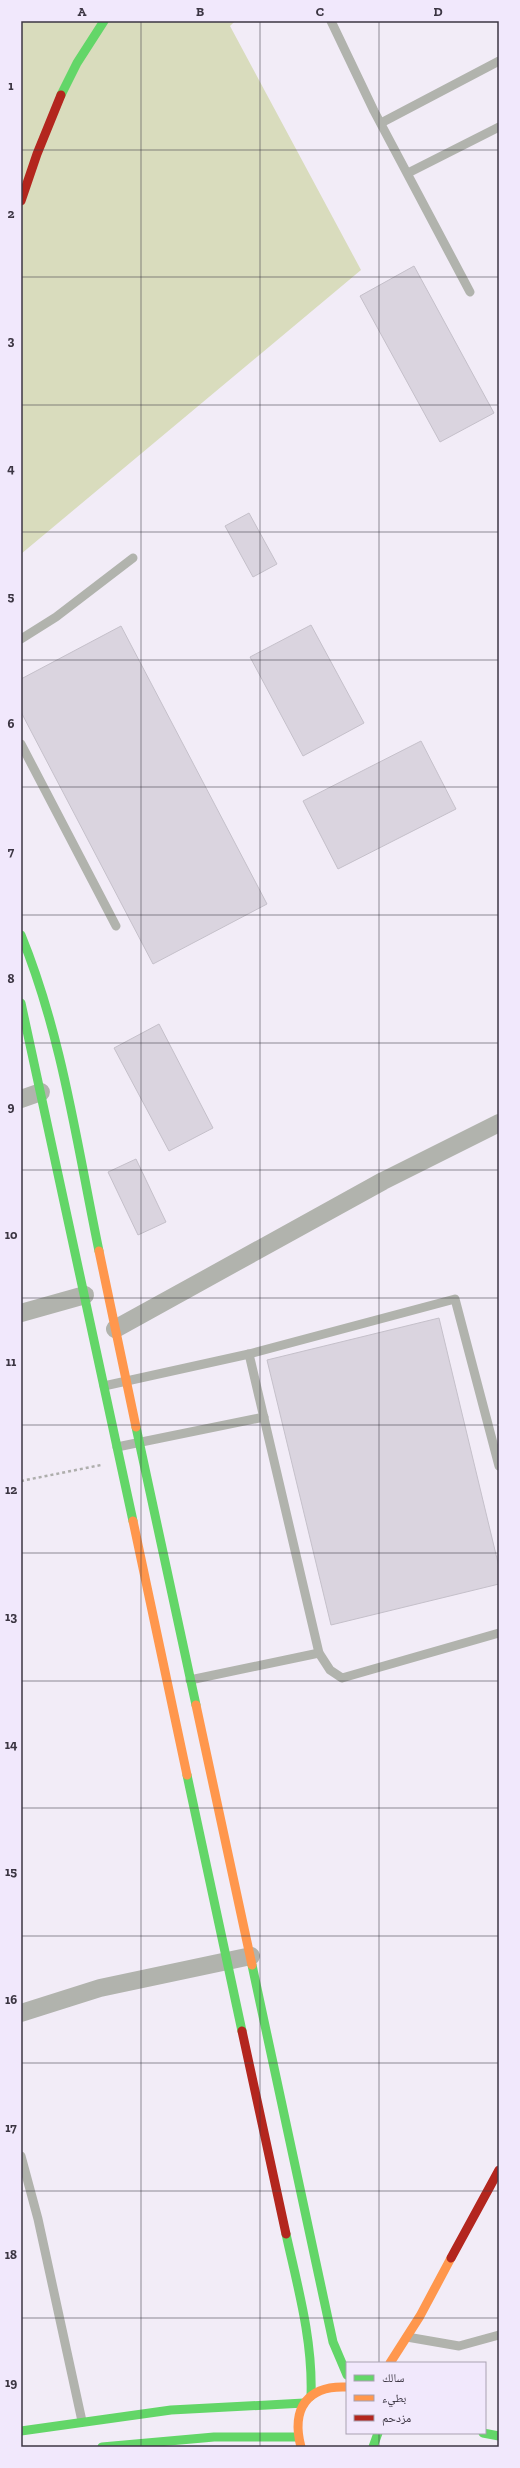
<svg xmlns="http://www.w3.org/2000/svg" width="520" height="2468" font-family="'Zilla Slab','Noto Naskh Arabic',serif">
	<rect width="100%" height="100%" fill="#f2ecf7"/>
	<polygon fill="#d9dcbd" points="21,21 235,21 230,26 361,270 21,554"/>
	<g fill="#dad4df" stroke="#c5c0ca">
		<polygon points="414,266 494,413 440,442 360,296"/>
		<polygon points="249,513 277,564 253,577 225,526"/>
		<polygon points="311,625 364,723 303,756 250,657"/>
		<polygon points="121,626 267,904 153,964 21,712 21,679"/>
		<polygon points="421,741 456,809 338,869 303,801"/>
		<polygon points="159,1024 213,1128 169,1151 114,1048"/>
		<polygon points="136,1159 166,1222 138,1235 108,1172"/>
		<polygon points="439,1318 499,1567 499,1584 331,1625 267,1360"/>
	</g>
	<g fill="none" stroke-linecap="round" stroke-linejoin="round">
		<polyline stroke="#aeaeac" stroke-width="2.5" stroke-dasharray="3 3" stroke-linecap="butt" points="21,1481 101,1465"/>
		<g stroke="#b1b3ad" stroke-width="9">
			<polyline points="331,21 374,111 470,292"/>
			<polyline points="381,123 499,61"/>
			<polyline points="408,173 499,127"/>
			<polyline points="21,639 56,617 133,558"/>
			<polyline points="21,744 116,926"/>
			<polyline points="249,1354 319,1653 330,1670 342,1678 499,1633"/>
			<polyline points="104,1386 249,1354 455,1299 499,1466"/>
			<polyline points="117,1447 264,1417"/>
			<polyline points="190,1680 319,1653"/>
			<polyline points="21,2156 38,2219 82,2421"/>
			<polyline points="407,2337 459,2346 499,2335"/>
		</g>
		<g stroke="#b1b3ad" stroke-width="18">
			<polyline points="21,1099 41,1092"/>
			<polyline points="21,1313 85,1295"/>
			<polyline points="115,1329 383,1181 499,1123"/>
			<polyline points="21,2013 100,1988 251,1956"/>
		</g>
		<g stroke="#63d668" stroke-width="9">
			<polyline points="61,95 77,63 104,21"/>
			<path d="M21,935C62,1035 77,1145 99,1251"/>
			<polyline points="21,1003 133,1521"/>
			<polyline points="136,1427 196,1705"/>
			<polyline points="187,1775 242,2031"/>
			<polyline points="252,1965 333,2342 347,2375"/>
			<path d="M286,2234C298,2288 313,2341 311,2396"/>
			<polyline points="21,2431 171,2410 304,2403"/>
			<polyline points="483,2433 499,2436"/>
			<polyline points="102,2447 214,2437 298,2437"/>
			<polyline points="373,2447 378,2433"/>
		</g>
		<g stroke="#ff974d" stroke-width="9">
			<polyline points="99,1251 136,1427"/>
			<polyline points="133,1521 187,1775"/>
			<polyline points="196,1705 252,1965"/>
			<polyline points="390,2363 420,2316 451,2258"/>
			<path d="M301,2447C291,2409 307,2385 347,2387"/>
		</g>
		<g stroke="#b3261e" stroke-width="9">
			<polyline points="21,201 37,154 61,95"/>
			<polyline points="242,2031 286,2234"/>
			<polyline points="451,2258 499,2170"/>
		</g>
	</g>
	<path fill="none" stroke="#3c3643" stroke-width="1" stroke-opacity="0.55" d="M141,21V2447M260,21V2447M379,21V2363M21,150H499M21,277H499M21,405H499M21,532H499M21,660H499M21,787H499M21,915H499M21,1043H499M21,1170H499M21,1298H499M21,1425H499M21,1553H499M21,1681H499M21,1808H499M21,1936H499M21,2063H499M21,2191H499M21,2318H499M379,2433V2447"/>
	<rect width="520" height="2468" fill="none" stroke="#f1e8fc" stroke-width="44"/>
	<rect x="346" y="2362" width="140" height="72" fill="#f1e8fc" stroke="#a9a1b2"/>
	<rect x="354" y="2375" width="20" height="6" fill="#63d668" stroke="#a9a1b2"/>
	<text x="382" y="2382" font-size="12" fill="#3c3643">سالك</text>
	<rect x="354" y="2395" width="20" height="6" fill="#ff974d" stroke="#a9a1b2"/>
	<text x="382" y="2402" font-size="12" fill="#3c3643">بطيء</text>
	<rect x="354" y="2415" width="20" height="6" fill="#b3261e" stroke="#a9a1b2"/>
	<text x="382" y="2422" font-size="12" fill="#3c3643">مزدحم</text>
	<rect x="22" y="22" width="476" height="2424" fill="none" stroke="#3c3643" stroke-width="1.5"/>
	<g font-size="13" text-anchor="middle" font-weight="bold" fill="#3c3643">
		<text x="82" y="16">A</text>
		<text x="200" y="16">B</text>
		<text x="320" y="16">C</text>
		<text x="438" y="16">D</text>
		<text x="11" y="90">1</text>
		<text x="11" y="218">2</text>
		<text x="11" y="345">3</text>
		<text x="11" y="473">4</text>
		<text x="11" y="601">5</text>
		<text x="11" y="728">6</text>
		<text x="11" y="856">7</text>
		<text x="11" y="983">8</text>
		<text x="11" y="1111">9</text>
		<text x="11" y="1239">10</text>
		<text x="11" y="1366">11</text>
		<text x="11" y="1494">12</text>
		<text x="11" y="1621">13</text>
		<text x="11" y="1749">14</text>
		<text x="11" y="1876">15</text>
		<text x="11" y="2004">16</text>
		<text x="11" y="2132">17</text>
		<text x="11" y="2259">18</text>
		<text x="11" y="2387">19</text>
	</g>
</svg>
